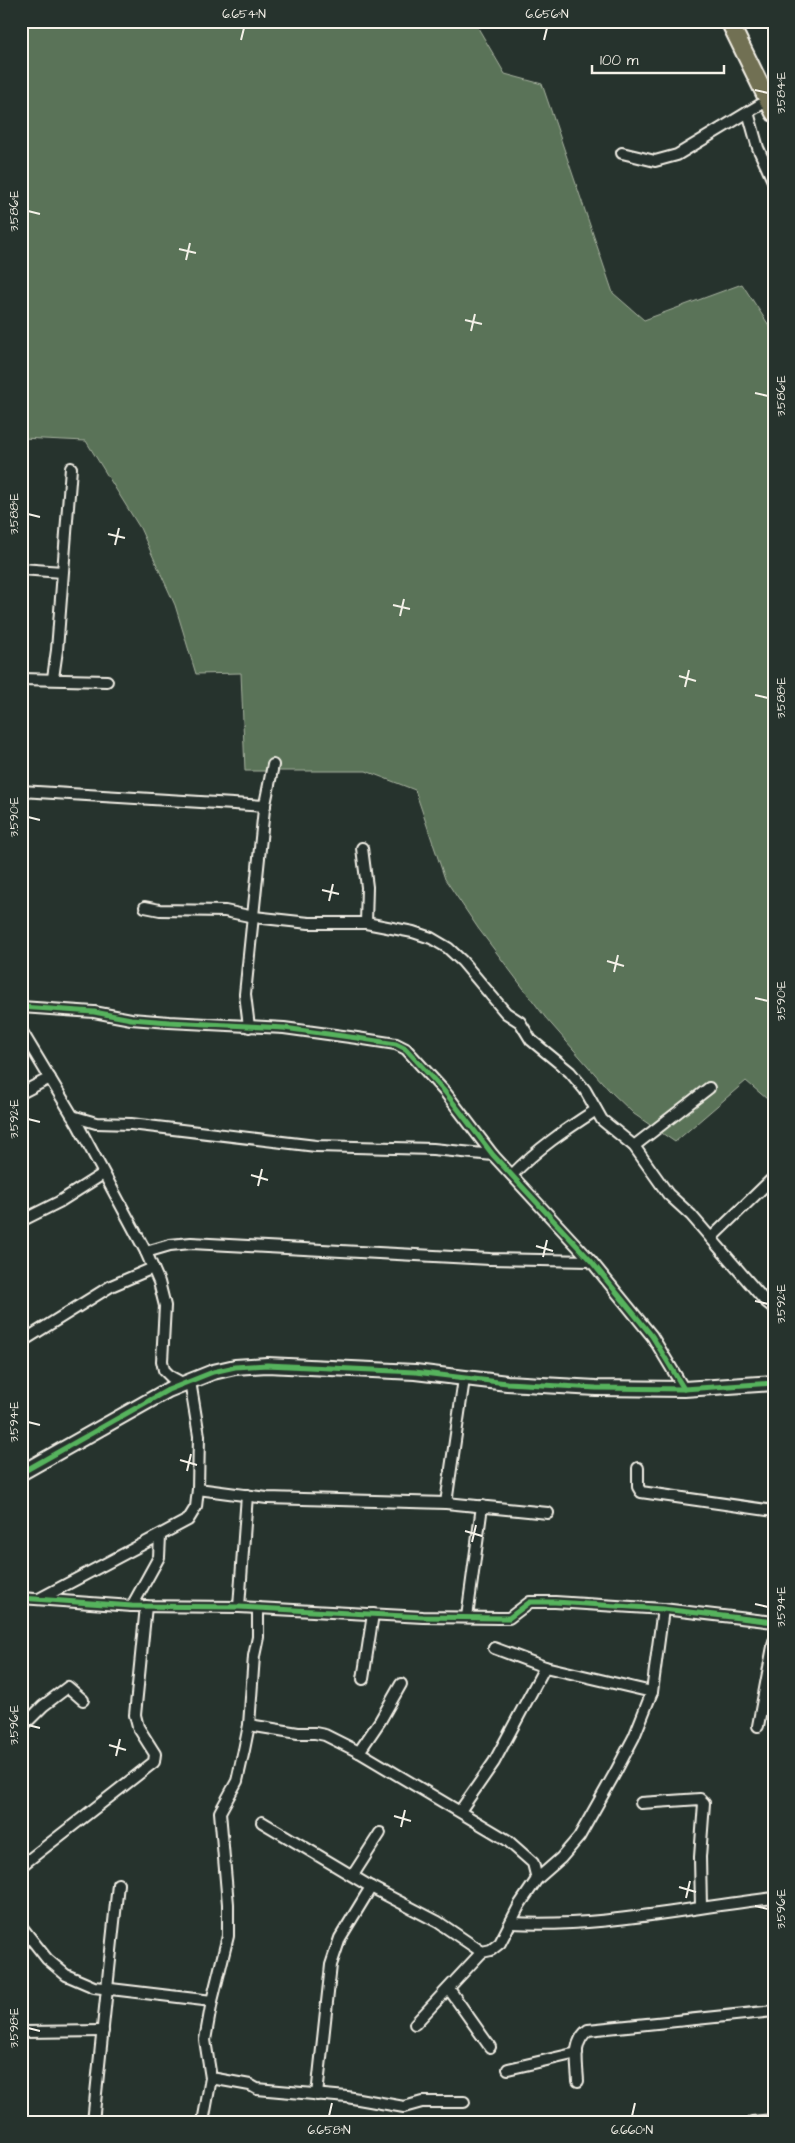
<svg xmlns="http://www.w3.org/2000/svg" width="795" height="2143" font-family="'Architects Daughter',sans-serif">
	<rect width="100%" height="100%" fill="#26332d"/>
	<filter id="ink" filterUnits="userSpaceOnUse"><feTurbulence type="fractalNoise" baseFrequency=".02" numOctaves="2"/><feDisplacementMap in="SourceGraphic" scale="10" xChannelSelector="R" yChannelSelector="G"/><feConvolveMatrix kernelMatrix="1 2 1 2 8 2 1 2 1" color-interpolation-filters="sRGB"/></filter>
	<g filter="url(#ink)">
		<polygon fill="#5a7358" stroke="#a7b2a0" points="21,21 474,21 505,74 542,84 613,293 644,320 742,284 774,333 774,1105 746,1081 675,1142 634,1114 609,1090 545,1017 478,928 445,879 415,790 366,771 245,771 241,673 196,674 175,605 140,528 86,441 21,438"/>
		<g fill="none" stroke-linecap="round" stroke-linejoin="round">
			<g stroke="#f4f1e8" stroke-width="14">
				<g id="street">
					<polyline points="748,112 758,148 774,183"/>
					<polyline points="622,153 655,161 677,155 768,100"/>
					<polyline points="21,569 62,572"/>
					<polyline points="53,678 57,650 71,468"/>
					<polyline points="21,679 107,681"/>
					<polyline points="21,791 265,806"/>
					<polyline points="362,848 367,887 366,923"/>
					<polyline points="145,907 160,910 225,911 254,917 309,923 366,923 413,932 431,938 448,948 462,961 506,1013 520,1022 531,1040 570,1072 585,1090 602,1120 634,1146 668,1194 691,1215 765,1301 774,1308"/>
					<polyline points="21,1007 94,1012 131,1019 169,1022 284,1028 357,1038 396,1044 406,1049 445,1092 493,1155 591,1261 652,1336 684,1389"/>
					<polyline points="249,1027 245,994 264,809 273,765"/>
					<polyline points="21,1030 78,1125 146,1252 159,1282 165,1306 162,1361 164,1370 171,1377 184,1384"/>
					<polyline points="21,1093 50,1078"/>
					<polyline points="72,1116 96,1123 131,1124 316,1146 433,1149 493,1155"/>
					<polyline points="634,1146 709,1088"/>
					<path d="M512,1175C537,1149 565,1130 596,1110"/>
					<polyline points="21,1221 59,1202 103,1174"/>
					<polyline points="711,1238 774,1177"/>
					<polyline points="146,1252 170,1245 191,1243 490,1259 591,1261"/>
					<polyline points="21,1342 111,1286 153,1268"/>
					<polyline points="190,1381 199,1436 198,1489 267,1498 446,1503 548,1513"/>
					<polyline points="638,1468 638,1487 641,1492 774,1511"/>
					<polyline points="446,1503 464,1379"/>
					<polyline points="21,1598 132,1606 239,1607 423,1617 499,1618 509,1618 530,1602 555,1602 663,1609 774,1622"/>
					<polyline points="39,1599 188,1520 196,1507 198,1489"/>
					<polyline points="132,1606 159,1557 160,1536"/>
					<polyline points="239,1607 247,1495"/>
					<polyline points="467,1617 482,1506"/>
					<polyline points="494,1648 545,1667 652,1692"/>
					<polyline points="363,1679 373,1614"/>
					<polyline points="249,1725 298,1733 315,1733 325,1735 359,1752 507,1840 533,1863 537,1879"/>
					<polyline points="758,1726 774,1641"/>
					<polyline points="21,1728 43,1706 68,1687 83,1700"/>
					<polyline points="359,1752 380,1721 401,1684"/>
					<polyline points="641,1803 700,1799 704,1803 700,1857 701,1907"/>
					<polyline points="460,1811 494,1762 545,1667"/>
					<polyline points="262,1822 371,1887 438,1922 482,1952 491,1950 500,1943 520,1904 537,1879 561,1858 579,1837 615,1773 634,1737 652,1692 663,1609"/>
					<polyline points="21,1866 154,1762 155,1754 138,1727 135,1715 146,1606"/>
					<polyline points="353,1875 380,1833"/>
					<path d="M511,1923C600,1928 686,1908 774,1898"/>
					<polyline points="21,1926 47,1959 66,1975 94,1987 212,2001"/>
					<polyline points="449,1989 490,2047"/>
					<polyline points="415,2024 482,1952"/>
					<polyline points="24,2032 103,2031"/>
					<polyline points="508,2069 577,2053"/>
					<polyline points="211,2078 250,2085 257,2089 347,2097 404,2107 422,2102 464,2102"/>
					<path d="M578,2081C577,2062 572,2043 588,2030L774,2011"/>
					<polyline points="317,2095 331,1965 340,1938 371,1887"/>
					<polyline points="93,2122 118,1884"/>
					<polyline points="203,2122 211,2078 205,2040 212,2001 228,1936 228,1904 220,1812 237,1781 244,1750 249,1725 254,1656 258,1637 258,1608"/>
					<polyline points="752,2122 774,2120"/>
				</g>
			</g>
			<g stroke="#f4f1e8" stroke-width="18">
				<polyline id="secondary" points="21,1473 168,1390 213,1372 235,1367 267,1365 415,1372 507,1383 596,1388 684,1389 774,1383"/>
			</g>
			<g stroke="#f4f1e8" stroke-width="20">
				<polyline id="primary" points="729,21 774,113"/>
			</g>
			<use href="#street" stroke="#26332d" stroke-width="10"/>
			<use href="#secondary" stroke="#26332d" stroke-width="14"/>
			<use href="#primary" stroke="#716f52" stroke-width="16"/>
			<g stroke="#26332d" stroke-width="8">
				<g id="cycleway">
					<polyline points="21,1007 94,1012 131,1019 169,1022 284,1028 357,1038 396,1044 406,1049 445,1092 493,1155 591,1261 652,1336 684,1389"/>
					<polyline points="21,1473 168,1390 213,1372 235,1367 267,1365 415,1372 507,1383 596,1388 684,1389 774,1383"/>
					<polyline points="21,1598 132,1606 239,1607 423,1617 499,1618 509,1618 530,1602 555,1602 663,1609 774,1622"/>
				</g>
			</g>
			<use href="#cycleway" stroke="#56b35d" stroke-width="5"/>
		</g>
	</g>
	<path fill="none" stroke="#f4f1e8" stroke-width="2" d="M241,40L244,28M544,40L547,28M755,90L768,93M28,211L40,214M179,249L196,253M186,260L190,243M465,320L482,324M471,331L475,314M755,393L768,396M28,514L40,517M108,534L125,538M115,545L119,528M393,605L410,609M400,616L404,599M679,676L696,681M685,687L689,670M755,695L768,698M28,817L40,820M322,890L339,894M329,901L333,884M607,961L624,966M614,972L618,955M755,998L768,1001M28,1119L40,1122M251,1175L268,1180M258,1186L262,1169M536,1246L553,1251M543,1257L547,1240M755,1301L768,1304M28,1422L40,1425M180,1460L197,1465M187,1471L191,1454M465,1531L482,1536M472,1542L476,1525M755,1604L768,1607M28,1725L40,1728M109,1745L126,1750M116,1756L120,1739M394,1816L411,1821M401,1827L405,1810M679,1887L696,1892M686,1898L690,1881M755,1906L768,1909M28,2028L40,2031M329,2116L332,2103M632,2116L635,2103"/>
	<rect width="795" height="2143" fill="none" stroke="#26332d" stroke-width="55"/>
	<path d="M592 65v8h132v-8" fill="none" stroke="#f4f1e8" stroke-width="2.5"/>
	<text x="600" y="65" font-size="15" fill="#f4f1e8" stroke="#26332d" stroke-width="4" paint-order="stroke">100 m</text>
	<rect x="28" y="28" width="740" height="2088" fill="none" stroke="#f4f1e8" stroke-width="2"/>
	<g font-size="12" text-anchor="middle" fill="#f4f1e8">
		<text x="244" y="18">6.654°N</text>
		<text x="547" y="18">6.656°N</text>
		<text transform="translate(781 93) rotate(-90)" y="4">3.584°E</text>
		<text transform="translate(14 211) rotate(-90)" y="4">3.586°E</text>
		<text transform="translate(781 396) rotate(-90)" y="4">3.586°E</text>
		<text transform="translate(14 514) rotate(-90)" y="4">3.588°E</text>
		<text transform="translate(781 698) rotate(-90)" y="4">3.588°E</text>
		<text transform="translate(14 817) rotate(-90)" y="4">3.590°E</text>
		<text transform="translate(781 1001) rotate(-90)" y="4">3.590°E</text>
		<text transform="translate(14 1119) rotate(-90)" y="4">3.592°E</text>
		<text transform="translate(781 1304) rotate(-90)" y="4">3.592°E</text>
		<text transform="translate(14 1422) rotate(-90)" y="4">3.594°E</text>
		<text transform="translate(781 1607) rotate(-90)" y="4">3.594°E</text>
		<text transform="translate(14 1725) rotate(-90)" y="4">3.596°E</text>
		<text transform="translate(781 1909) rotate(-90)" y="4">3.596°E</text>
		<text transform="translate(14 2028) rotate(-90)" y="4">3.598°E</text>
		<text x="329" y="2134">6.658°N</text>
		<text x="632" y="2134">6.660°N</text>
	</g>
</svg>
